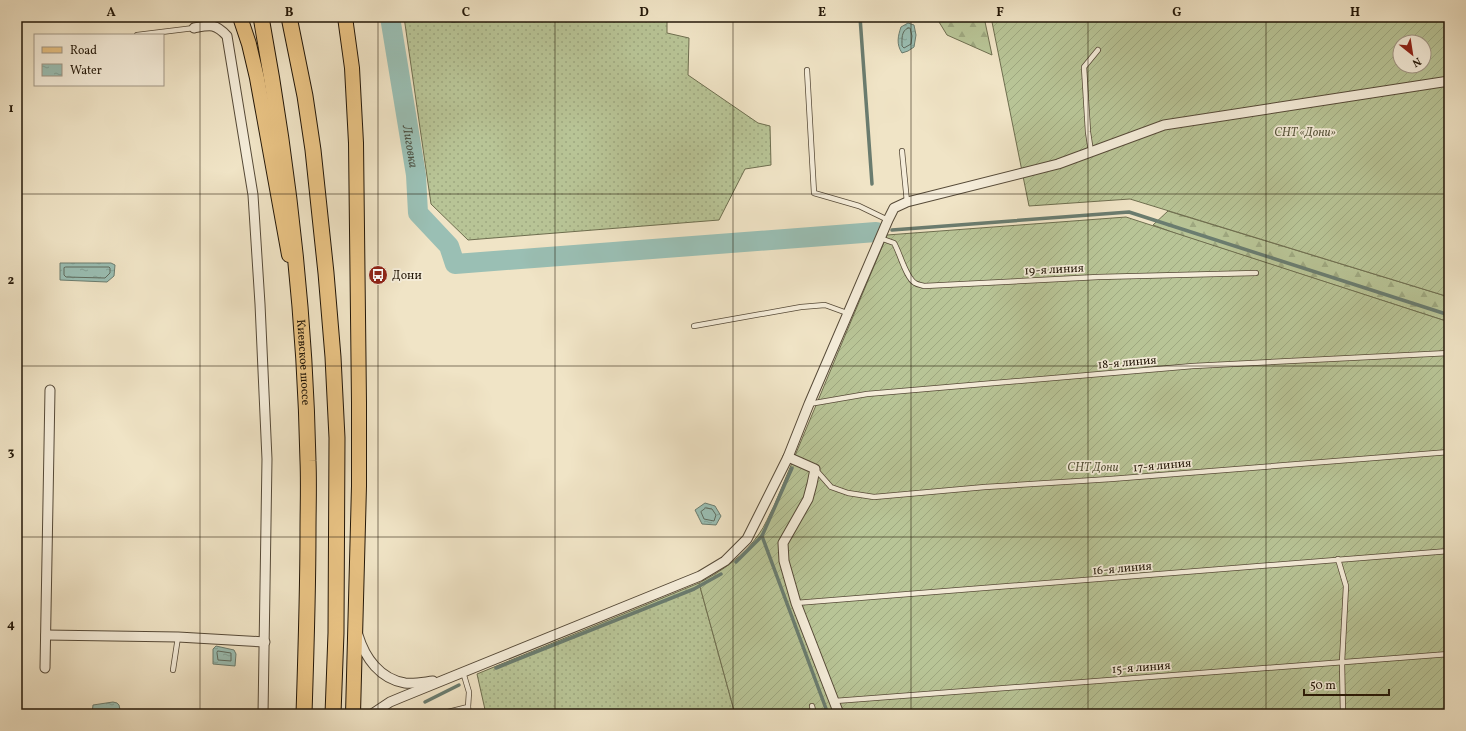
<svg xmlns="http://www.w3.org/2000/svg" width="1466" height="731" font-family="Vollkorn,serif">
	<defs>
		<pattern id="grass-dots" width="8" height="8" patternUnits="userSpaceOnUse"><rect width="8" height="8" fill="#b8c496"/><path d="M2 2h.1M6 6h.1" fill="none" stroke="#9ea880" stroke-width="1.8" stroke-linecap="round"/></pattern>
		<pattern id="forest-firs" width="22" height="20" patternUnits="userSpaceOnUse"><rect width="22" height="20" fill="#b8c496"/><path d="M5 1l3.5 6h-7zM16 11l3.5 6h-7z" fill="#9ea880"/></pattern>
		<pattern id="garden-furrows" width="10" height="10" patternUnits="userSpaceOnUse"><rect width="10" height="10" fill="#b8c496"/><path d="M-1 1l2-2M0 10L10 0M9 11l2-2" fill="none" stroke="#9ea880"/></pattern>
		<pattern id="water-ripples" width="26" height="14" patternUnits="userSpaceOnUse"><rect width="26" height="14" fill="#9abfb4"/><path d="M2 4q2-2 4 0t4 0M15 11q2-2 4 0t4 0" fill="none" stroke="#84a399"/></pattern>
	</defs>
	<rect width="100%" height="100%" fill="#f0e4c6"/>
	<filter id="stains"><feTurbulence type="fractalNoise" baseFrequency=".005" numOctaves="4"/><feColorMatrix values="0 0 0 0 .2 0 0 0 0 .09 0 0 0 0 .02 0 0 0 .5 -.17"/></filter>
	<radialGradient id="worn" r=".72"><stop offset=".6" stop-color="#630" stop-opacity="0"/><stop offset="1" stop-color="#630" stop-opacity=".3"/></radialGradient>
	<g fill="url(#grass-dots)" stroke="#6e6e4f">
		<polygon points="404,17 667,17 667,33 689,38 688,75 758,123 770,126 771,165 745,169 719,220 468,240 431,204"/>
		<polygon points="699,583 735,714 486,714 477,674"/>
	</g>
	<g fill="url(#forest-firs)" stroke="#6e6e4f">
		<polygon points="936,17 984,17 992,55 947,35"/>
		<polygon points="1168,211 1449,297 1449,322 1180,235 1153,225"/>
	</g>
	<g fill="url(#garden-furrows)" stroke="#6e6e4f" fill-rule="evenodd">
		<path d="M991,17H1449V297L1130,199L1029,206ZM1400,42H1424V66H1400Z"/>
		<path d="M1126,217L1449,322V714H735L699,583C722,571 744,556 759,534C765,526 769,515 774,506L887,235Z"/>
	</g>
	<g fill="url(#water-ripples)" stroke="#6a7c6f">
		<path d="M908,23L914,25L916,35L914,47L908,51L902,53C896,44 898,36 901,27Z"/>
		<polygon points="60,263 111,263 115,265 114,276 107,282 60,280"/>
		<polygon points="705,503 715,506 721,516 716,525 702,524 695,510"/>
		<polygon points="216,646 234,650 236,654 235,666 213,664 213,649"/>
		<polygon points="113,702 117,703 119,705 121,714 92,714 93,705"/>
	</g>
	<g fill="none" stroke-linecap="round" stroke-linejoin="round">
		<g stroke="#5e6b5e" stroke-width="1">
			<path d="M908,28H910L912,36L911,44L904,48L902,46C902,39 901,31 908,28Z"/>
			<polygon points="66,267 109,267 110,268 110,273 105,278 66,277 64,275 64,268"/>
			<polygon points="706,508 712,509 716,515 714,521 704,519 701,512"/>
			<polygon points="218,651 231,653 231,661 218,660 217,653"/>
		</g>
		<g stroke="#6a7c6f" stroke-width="3.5">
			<polyline points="860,17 872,184"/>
			<polyline points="452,21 526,17"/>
			<polyline points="892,230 1129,212 1449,315"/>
			<polyline points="762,536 828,714"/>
			<polyline points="736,562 762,536 792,468"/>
			<polyline points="496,668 694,589 721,574"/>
			<polyline points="425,702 459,685"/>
		</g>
		<path stroke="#9abfb4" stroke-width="20" id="s1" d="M390,17L416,175L418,213L449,246L455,264L876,232"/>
		<g stroke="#564a38" stroke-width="6">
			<g id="service">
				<polyline points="137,35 194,28"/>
				<polyline points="807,70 814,193 859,206 888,220"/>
				<polyline points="902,151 907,202"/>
				<polyline points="1091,152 1088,132 1084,67 1098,50"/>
				<path d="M880,238L894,243C900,253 906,278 915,283C918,285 922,285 924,286L1098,277L1256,273"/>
				<polyline points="694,326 801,307 825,305 847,313"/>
				<polyline points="809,404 867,394 1193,366 1449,353"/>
				<polyline points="816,470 831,487 848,493 874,497 985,487 1111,479 1449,452"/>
				<polyline points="1338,559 1346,586 1342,662 1343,714"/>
				<polyline points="796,603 1449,551"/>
				<polyline points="173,670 178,637"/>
				<polyline points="835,701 1449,654"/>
				<polyline points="812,706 814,714"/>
				<polyline points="468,707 469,714"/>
				<polyline points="440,714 468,707 469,692 463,672"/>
			</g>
		</g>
		<g stroke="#564a38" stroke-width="11">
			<g id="minor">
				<path d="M194,28C210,25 215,23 227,36L253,195L260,304L267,459L263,714"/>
				<polyline points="788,457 815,469 812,484 808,499 783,543 784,561 796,603 839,714"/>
				<polyline points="46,635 178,637 265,642"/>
				<path d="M358,635C365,658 380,679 405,683C415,684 424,682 433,681"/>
				<polyline points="45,668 50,390"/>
				<polyline points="372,714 390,702 402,697 700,576 725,561 747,539 788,457 809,404 888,220 894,208 907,202 1058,164 1164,125 1449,81"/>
			</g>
		</g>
		<g stroke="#231708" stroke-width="16">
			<g id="primary">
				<polyline points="240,17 249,44 257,78 289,255"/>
				<polyline points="345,17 352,68 356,143 359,402 359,486 353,714"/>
			</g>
		</g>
		<g stroke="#231708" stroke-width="17">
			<g id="trunk">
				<path id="s2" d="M261,17C288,164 305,312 308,461C309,484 308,508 308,531C308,592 306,653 304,714"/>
				<polyline points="289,17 305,96 313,150 326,273 333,357 337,438 336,633 333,714"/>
			</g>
		</g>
		<use href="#service" stroke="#f5edda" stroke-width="4.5"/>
		<use href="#minor" stroke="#f5edda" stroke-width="9"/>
		<use href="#primary" stroke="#e8c283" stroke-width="14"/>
		<use href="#trunk" stroke="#e8c283" stroke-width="15"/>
	</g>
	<path fill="none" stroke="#231708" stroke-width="1" stroke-opacity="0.55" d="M200,17V714M378,17V714M555,17V714M733,17V714M911,17V714M1088,17V714M1266,17V714M17,194H1449M17,366H1449M17,537H1449"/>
	<defs>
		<g id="bus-disc" transform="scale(1)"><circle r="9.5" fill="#8f2418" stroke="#f5edda"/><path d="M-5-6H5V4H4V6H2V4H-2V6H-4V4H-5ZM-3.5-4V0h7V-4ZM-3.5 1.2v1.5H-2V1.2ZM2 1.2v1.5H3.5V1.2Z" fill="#fff"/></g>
	</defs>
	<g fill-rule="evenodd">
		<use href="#bus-disc" x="378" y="275"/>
	</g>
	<g text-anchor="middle" stroke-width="3.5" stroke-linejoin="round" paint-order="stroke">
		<g font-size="12" font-style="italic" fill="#57543a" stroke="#f5edda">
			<text x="1305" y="136">СНТ «Дони»</text>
			<text x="1093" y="471">СНТ Дони</text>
		</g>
		<g font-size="12" fill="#231708" stroke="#f5edda">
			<text transform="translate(1054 269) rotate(-3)" y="4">19-я линия</text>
			<text dy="4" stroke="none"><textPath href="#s2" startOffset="348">Киевское шоссе</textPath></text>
			<text transform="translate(1127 362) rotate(-5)" y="4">18-я линия</text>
			<text transform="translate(1162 465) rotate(-5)" y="4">17-я линия</text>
			<text transform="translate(1122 568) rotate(-5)" y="4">16-я линия</text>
			<text transform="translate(1141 667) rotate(-4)" y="4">15-я линия</text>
		</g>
		<g font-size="12" fill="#231708" stroke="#f5edda" text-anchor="start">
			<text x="392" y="279">Дони</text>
		</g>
		<g font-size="13" font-style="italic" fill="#4d5244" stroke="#f5edda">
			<text dy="5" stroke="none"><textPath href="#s1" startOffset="131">Лиговка</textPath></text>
		</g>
	</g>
	<rect width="1466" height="731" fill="none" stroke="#f0e4c6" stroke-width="44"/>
	<rect x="34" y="34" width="130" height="52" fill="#f5edda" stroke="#a19786"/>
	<rect x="42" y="47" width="20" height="6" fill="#e8c283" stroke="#a19786"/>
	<text x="70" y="54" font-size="12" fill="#231708">Road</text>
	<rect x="42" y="64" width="20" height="12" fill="url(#water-ripples)" stroke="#a19786"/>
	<text x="70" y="74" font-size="12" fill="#231708">Water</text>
	<g transform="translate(1412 54) rotate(150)"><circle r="19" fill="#f5edda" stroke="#a19786"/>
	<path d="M0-3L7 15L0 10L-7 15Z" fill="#8f2418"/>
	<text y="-6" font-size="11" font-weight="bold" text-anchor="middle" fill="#231708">N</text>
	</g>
	<path d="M1304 689v6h85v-6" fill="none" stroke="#231708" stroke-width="2"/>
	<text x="1310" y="689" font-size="12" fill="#231708" stroke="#f5edda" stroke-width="3" paint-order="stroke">50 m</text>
	<rect x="22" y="22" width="1422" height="687" fill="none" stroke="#231708" stroke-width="1.5"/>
	<g font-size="13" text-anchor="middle" font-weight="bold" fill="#231708">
		<text x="111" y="16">A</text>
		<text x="289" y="16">B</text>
		<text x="466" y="16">C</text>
		<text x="644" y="16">D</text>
		<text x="822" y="16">E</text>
		<text x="1000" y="16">F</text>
		<text x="1177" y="16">G</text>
		<text x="1355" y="16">H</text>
		<text x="11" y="112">1</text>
		<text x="11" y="284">2</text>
		<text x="11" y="456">3</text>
		<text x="11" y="628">4</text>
	</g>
	<rect width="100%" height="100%" filter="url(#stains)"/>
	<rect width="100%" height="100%" fill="url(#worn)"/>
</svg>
